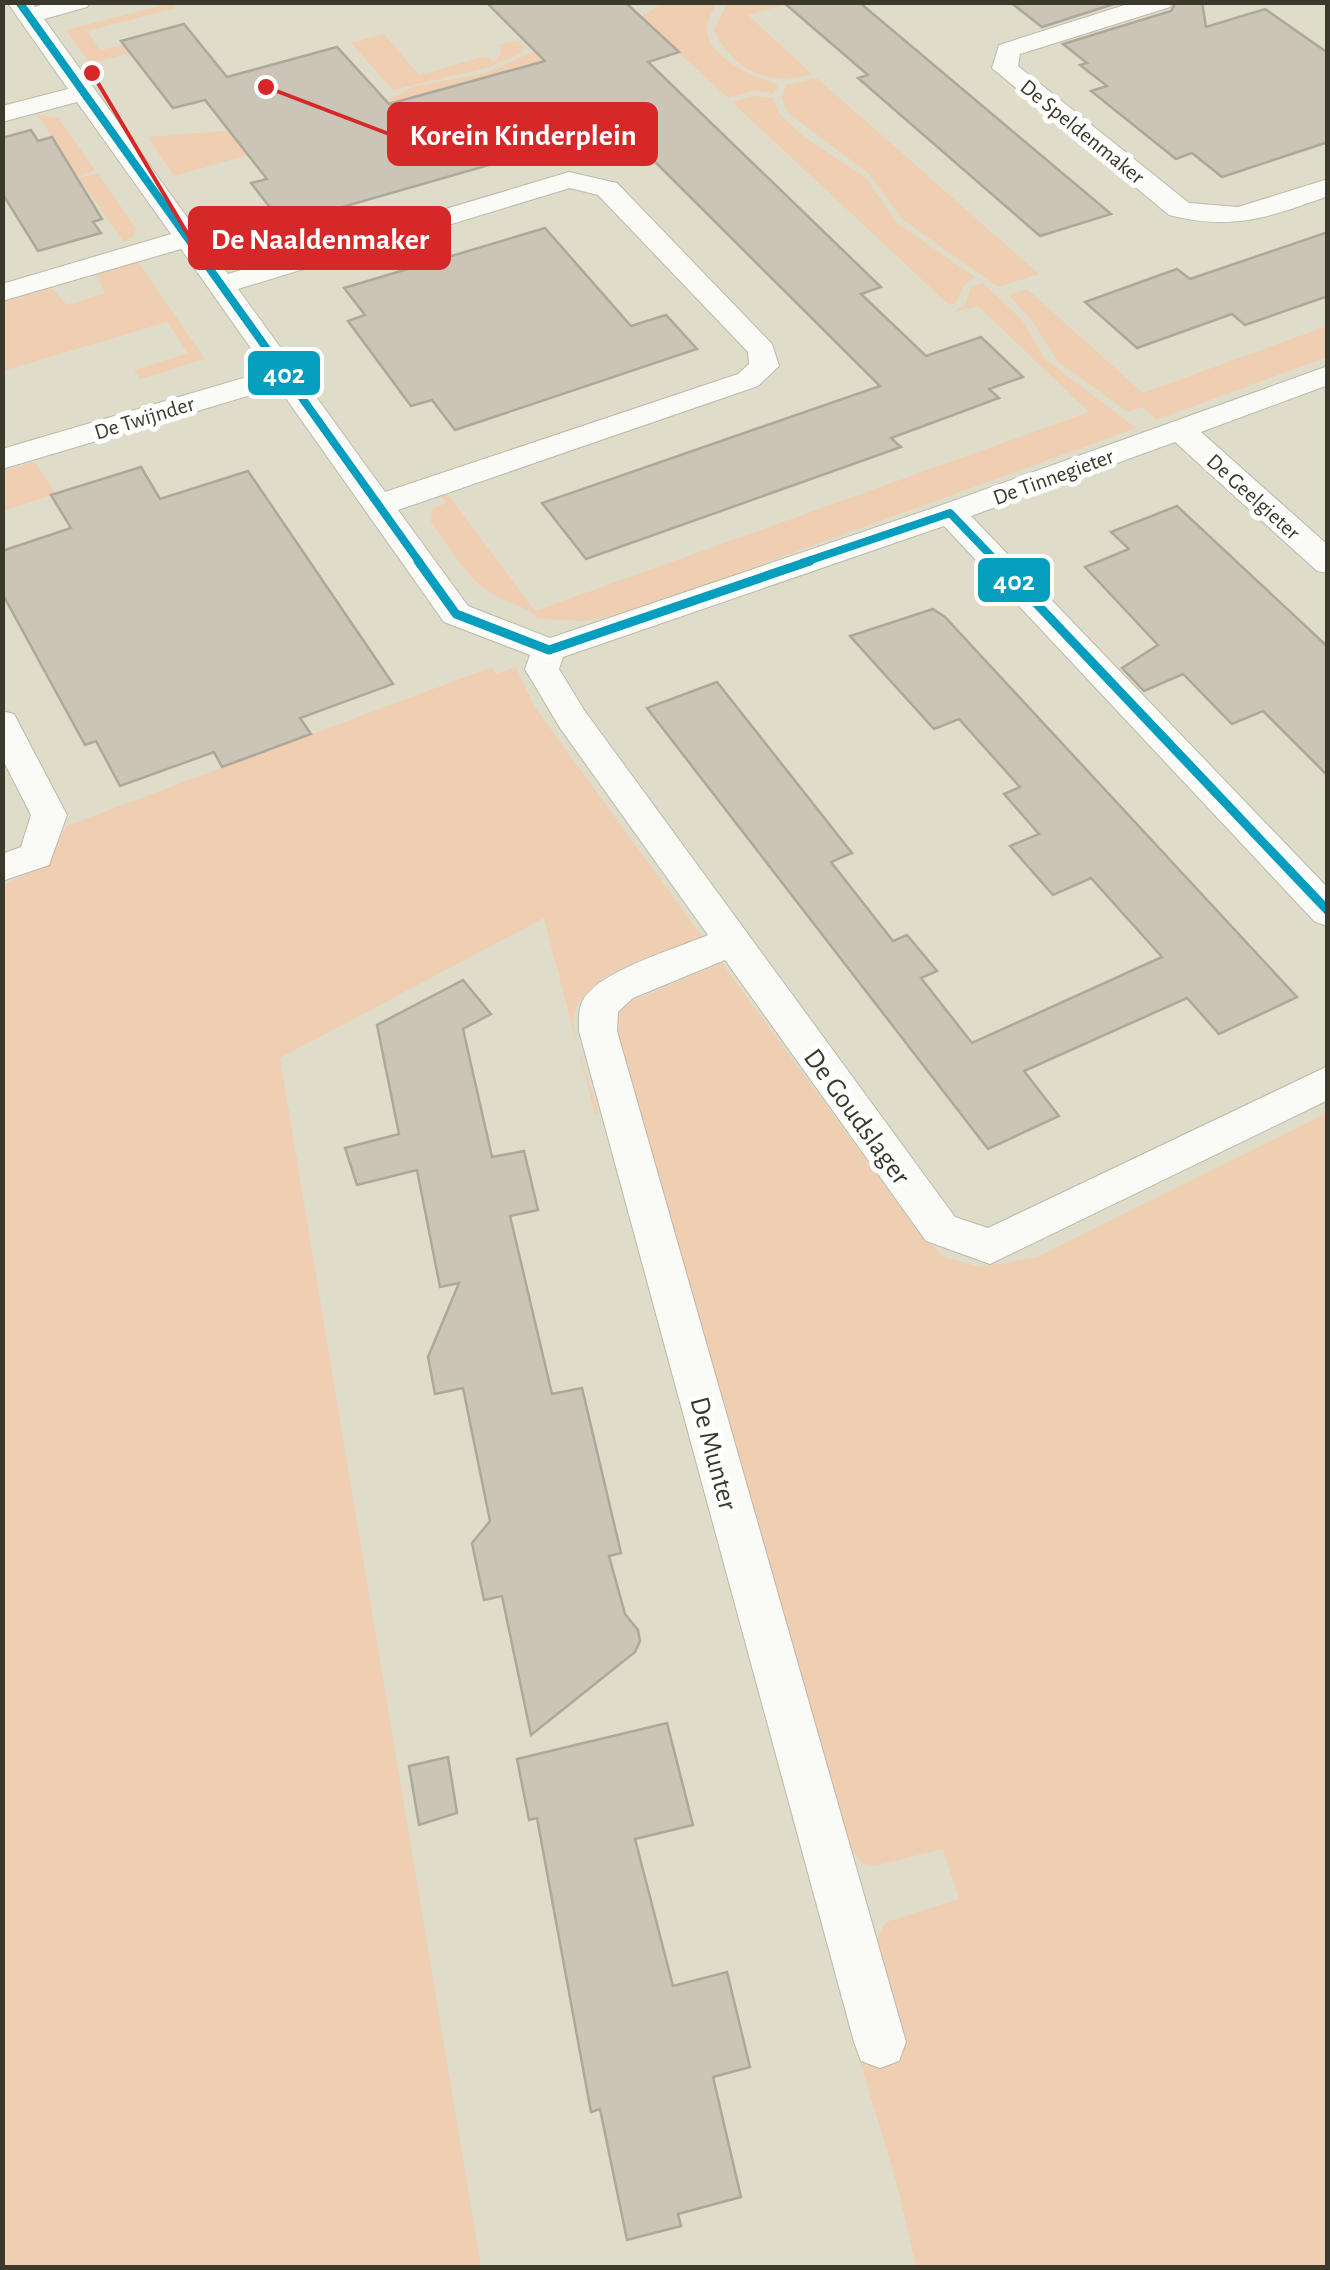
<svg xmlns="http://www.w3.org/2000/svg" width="1330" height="2270" font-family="'Alegreya Sans',sans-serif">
	<rect width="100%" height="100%" fill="#dfddc9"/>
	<g fill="#efceb2">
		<polygon points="172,3 176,8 87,31 101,50 126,44 132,52 90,64 66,30"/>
		<path d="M664,3H716C714,9 708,18 707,25C702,55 756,79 778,84L774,93L753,91L728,98L654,30L457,85L465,94L174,176L148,137L249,129L383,102L416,86L486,73L541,48L614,32Z"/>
		<path d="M727,3H790L748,15L812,74C770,87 733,71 714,30Z"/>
		<polygon points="384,34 419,75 486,56 494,62 501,54 500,44 519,41 524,47 521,53 490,67 393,90 351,43"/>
		<polygon points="817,78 1039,274 998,287 903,220 868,173 788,113 782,99 786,85"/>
		<polygon points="756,96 773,98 780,115 802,135 866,178 897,223 975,277 964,285 955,304 948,304 732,102"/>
		<polygon points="37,114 58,118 95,170 78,176"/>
		<polygon points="98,174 136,228 134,236 124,242 79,178"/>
		<polygon points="138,262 205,359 140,379 134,370 188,353 167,322 3,371 3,302 51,288 67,305 105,293 96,274"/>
		<path d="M983,283L1022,320L1045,359L1136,428L627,613L583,621L538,619C527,605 505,603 489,592C465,575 448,545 431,522L432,509L446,503L441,496L447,494L535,611L1089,412L978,306L951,313L965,305L971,287Z"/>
		<polygon points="1027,289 1143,393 1327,326 1327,357 1156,420 1143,407 1128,412 1058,362 1033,322 1009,295"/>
		<polygon points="35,462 56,494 3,511 2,471"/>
		<path d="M492,667L496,674L516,667L534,706L703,938C666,951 583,972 574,1015C570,1035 593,1091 599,1113L595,1114L544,918L280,1058L481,2267L3,2268V885C34,873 54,858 66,826Z"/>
		<polygon points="722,963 920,1234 944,1257 979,1267 1035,1258 1327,1113 1327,2267 916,2267 897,2184 856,2048 901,2037 878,1950 877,1939 886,1922 959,1899 943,1849 874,1866 862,1863 851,1848 613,1020 630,1002"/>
	</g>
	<g fill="#cac5b7" stroke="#ada89a" stroke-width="2.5">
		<polygon points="486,2 625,2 679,52 648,62 881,287 861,294 926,356 981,337 1023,377 989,389 999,398 891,438 901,447 586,559 542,503 880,386 605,112 496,143 510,159 283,224 251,183 267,179 205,100 173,108 121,41 184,24 227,77 337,47 389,104 545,61"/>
		<polygon points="783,2 859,2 1111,214 1040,236 858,78 868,75"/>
		<polygon points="1010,2 1120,2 1042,27"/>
		<polygon points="1176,2 1202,2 1206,27 1265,9 1328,53 1328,142 1222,177 1192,153 1176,159 1091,91 1107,86 1080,65 1087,63 1063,44 1171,11"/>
		<polygon points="31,130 38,141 52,137 102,219 93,222 101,233 38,251 2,193 2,138"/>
		<polygon points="545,228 631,326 666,315 697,349 455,430 432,400 411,406 348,321 365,315 344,288"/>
		<polygon points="1328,232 1328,296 1245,325 1232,314 1137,348 1085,302 1177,269 1190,279"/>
		<polygon points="141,467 160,499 248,471 393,684 300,718 311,734 222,767 214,752 120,786 96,741 85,745 2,593 2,551 71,528 51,495"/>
		<polygon points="1177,506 1328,647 1328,776 1263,711 1232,724 1183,674 1144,691 1122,668 1158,645 1085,567 1129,549 1111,532"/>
		<polygon points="933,609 945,617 1297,997 1219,1034 1187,998 1024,1071 1059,1116 988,1149 647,708 717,682 852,853 831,862 893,941 907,935 937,971 921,978 972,1043 1162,957 1091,878 1053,895 1010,846 1039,834 1004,794 1020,787 959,719 934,729 850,636"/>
		<polygon points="463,980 491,1014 463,1029 492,1157 524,1151 538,1210 510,1216 552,1394 582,1388 621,1553 609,1556 625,1614 638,1630 640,1641 635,1652 531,1735 502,1596 484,1600 472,1543 490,1521 463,1388 435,1394 428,1357 459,1283 440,1287 417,1170 357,1185 345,1148 399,1134 377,1025"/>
		<polygon points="667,1723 693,1825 635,1839 673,1986 727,1972 750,2067 713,2077 741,2197 678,2214 681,2226 627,2240 600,2109 591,2112 537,1818 529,1820 517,1759"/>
		<polygon points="448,1757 457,1813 419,1825 409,1766"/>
	</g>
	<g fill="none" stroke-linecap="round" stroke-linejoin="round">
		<g stroke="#babaaa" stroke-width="2">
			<g id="minor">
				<path d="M7,2H32L35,7L49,2H90L87,7L44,19L228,274L569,172L617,183L772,344L779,366L758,386L398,510L468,606L550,638L939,506L1328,366V385L1201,432L1328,545V573L1317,571L1175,442L971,516L1328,888V926L1315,922L944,526L563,657L559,669L584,710L955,1217L988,1228L1328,1066V1100L990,1264L926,1241L725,960L633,998L618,1012L617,1031L906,2042L899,2061L880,2068L861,2061L854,2042L579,1031C579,1021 578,1009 583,1000C600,970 676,949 708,935L560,728L525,669L530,655L444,622L278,387L2,469V449L267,371L181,249L2,301V284L171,234L77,102L2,122V106L68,89ZM570,188L598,195L748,352L749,364L738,374L385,492L238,289Z"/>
				<path d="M1134,2H1173L1170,7L1020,54L1018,66L1189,203L1238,207L1328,179V196C1267,218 1233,231 1169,215L992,68L999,45Z"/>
				<polygon points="2,711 14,714 67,815 49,865 2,881 2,854 21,847 31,815 2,758"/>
			</g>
		</g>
		<use href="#minor" fill="#fafaf7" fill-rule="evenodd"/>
		<g stroke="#fff" stroke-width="12">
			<g id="bus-1-far1">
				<polyline points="19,2 420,563"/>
				<polyline points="802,563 950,513 998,563"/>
			</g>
		</g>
		<g stroke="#fff" stroke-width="16">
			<g id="bus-1">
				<polyline points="418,561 456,614 549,650 810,561"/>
				<polyline points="996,561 1328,911"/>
			</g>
		</g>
		<use href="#bus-1-far1" stroke="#069ebe" stroke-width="8"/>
		<use href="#bus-1" stroke="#069ebe" stroke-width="9"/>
	</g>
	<g text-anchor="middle" stroke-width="10" stroke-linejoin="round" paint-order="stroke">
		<g font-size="22" fill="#3a392b" stroke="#fff">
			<text transform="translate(1083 131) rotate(39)" y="8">De Speldenmaker</text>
			<text transform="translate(144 417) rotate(-17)" y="8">De Twijnder</text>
			<text transform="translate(1053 476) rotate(-20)" y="8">De Tinnegieter</text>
			<text transform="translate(1254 496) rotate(42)" y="8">De Geelgieter</text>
		</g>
		<g font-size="28" fill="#3a392b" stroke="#fff">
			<text transform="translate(858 1116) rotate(54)" y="10">De Goudslager</text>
			<text transform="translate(715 1453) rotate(75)" y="10">De Munter</text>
		</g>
	</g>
	<path fill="none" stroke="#d62828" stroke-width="4" d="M266 87L389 134M92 73L190 238"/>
	<g fill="#d62828" stroke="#fff" stroke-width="4">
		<circle cx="266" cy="87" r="10"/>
		<circle cx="92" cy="73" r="10"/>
	</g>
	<g fill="#d62828" stroke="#d62828" stroke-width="4">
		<rect x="389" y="104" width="267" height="60" rx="10"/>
		<rect x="190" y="208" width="259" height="60" rx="10"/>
	</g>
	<g font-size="30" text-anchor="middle" font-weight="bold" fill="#fff">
		<text x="523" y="145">Korein Kinderplein</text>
		<text x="320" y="249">De Naaldenmaker</text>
	</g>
	<g stroke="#fff" stroke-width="4">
		<rect x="246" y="349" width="76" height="48" rx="10" fill="#069ebe"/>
		<rect x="976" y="556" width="76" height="48" rx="10" fill="#069ebe"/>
	</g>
	<g font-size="28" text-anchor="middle" font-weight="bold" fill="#fff">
		<text x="284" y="383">402</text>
		<text x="1014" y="590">402</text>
	</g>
	<rect width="1330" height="2270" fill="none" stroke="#3a392b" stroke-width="10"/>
</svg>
